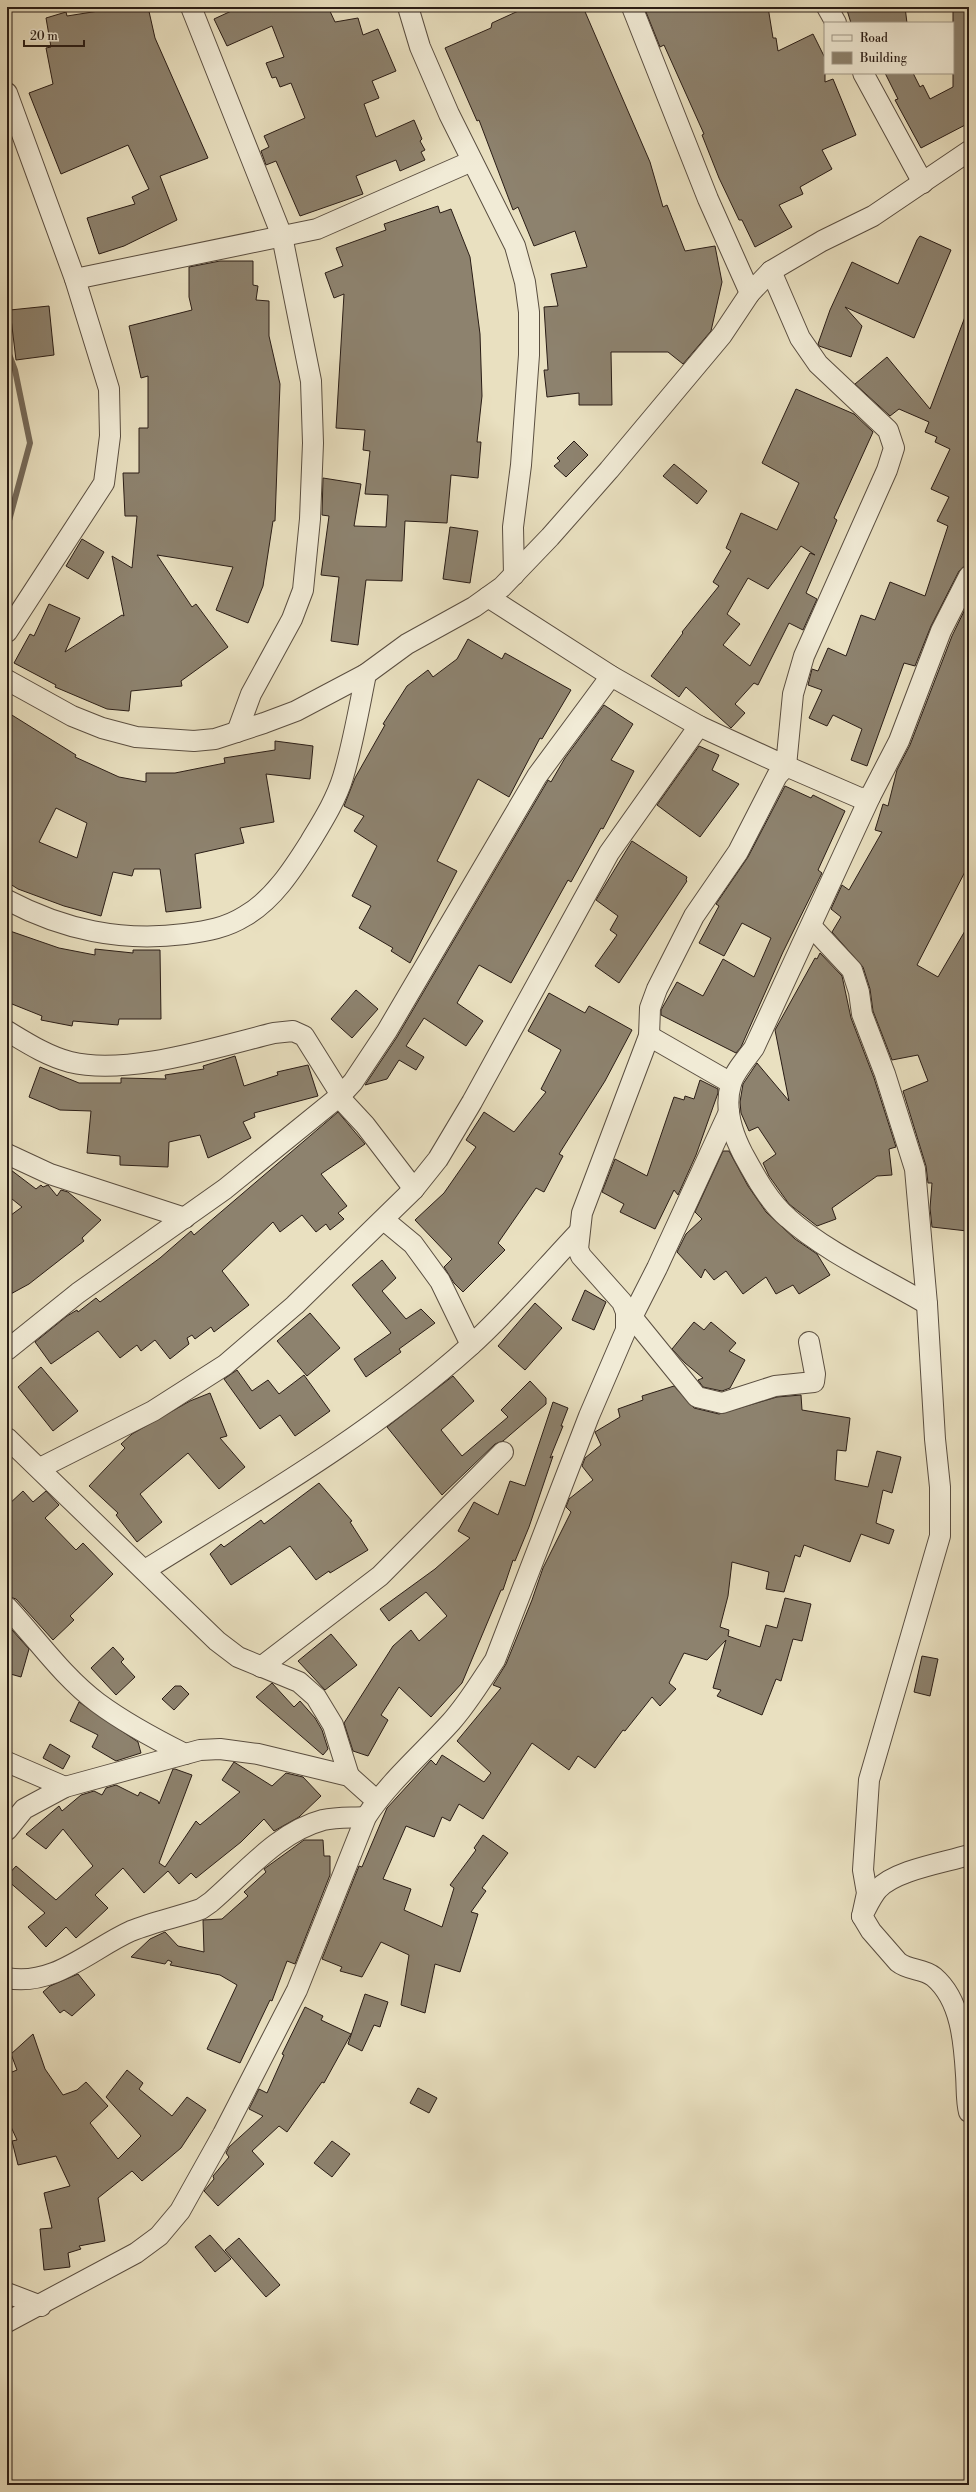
<svg xmlns="http://www.w3.org/2000/svg" width="976" height="2492" font-family="'Libre Bodoni',serif">
	<rect width="100%" height="100%" fill="#e9e0c0"/>
	<filter id="stains"><feTurbulence type="fractalNoise" baseFrequency=".005" numOctaves="4"/><feColorMatrix values="0 0 0 0 .2 0 0 0 0 .09 0 0 0 0 .02 0 0 0 .5 -.17"/></filter>
	<radialGradient id="worn" r=".72"><stop offset=".6" stop-color="#630" stop-opacity="0"/><stop offset="1" stop-color="#630" stop-opacity=".3"/></radialGradient>
	<g fill="none" stroke-linecap="round" stroke-linejoin="round">
		<polyline stroke="#766a59" stroke-width="6" points="7,349 15,370 30,443 7,528"/>
	</g>
	<g fill="#8d826e" stroke="#2a1d16" fill-rule="evenodd">
		<polygon points="124,7 148,7 155,38 208,158 160,176 177,220 124,246 99,254 87,218 135,204 132,197 149,189 128,145 61,174 29,93 53,84 46,48 51,47 46,18 66,12 67,16"/>
		<polygon points="240,7 328,7 335,22 358,18 363,35 378,29 396,71 372,81 379,98 364,104 376,137 414,120 422,139 420,141 425,150 421,152 425,160 400,171 396,160 356,176 363,194 300,216 276,161 266,165 261,151 269,147 264,136 305,118 291,83 280,87 276,77 272,78 266,63 284,57 272,26 227,46 214,19"/>
		<polygon points="527,7 583,7 650,162 663,207 667,205 685,251 715,246 722,282 711,331 683,364 668,352 611,352 612,405 579,405 579,393 547,397 544,370 548,370 544,307 558,306 551,274 587,267 575,231 534,246 518,207 513,210 479,120 477,121 445,48 491,28 492,23"/>
		<polygon points="644,7 768,7 773,38 776,38 778,51 813,34 825,58 825,82 833,79 856,135 822,150 832,169 800,187 803,194 779,205 792,227 755,247 742,220 739,220 719,178 702,135 704,134 664,45 660,47"/>
		<polygon points="846,7 905,7 907,23 851,23"/>
		<polygon points="953,7 969,7 969,123 921,148 895,100 898,99 885,73 913,73 920,87 923,85 930,99 953,87"/>
		<polygon points="438,206 440,213 451,209 470,257 480,334 482,396 477,442 481,442 478,478 451,475 447,523 405,521 402,581 366,580 358,645 331,641 339,577 321,575 329,516 322,515 323,478 361,484 354,526 386,527 388,495 365,494 370,451 363,450 365,430 336,428 344,294 334,298 325,273 343,266 336,248 386,230 384,224"/>
		<polygon points="920,236 951,250 914,338 845,307 862,326 851,357 819,346 818,344 830,310 852,262 898,284 917,240"/>
		<polygon points="220,261 253,261 253,285 258,286 256,300 269,301 269,336 280,384 275,521 273,521 263,586 248,623 216,610 233,567 157,555 192,607 196,604 228,647 181,681 182,686 131,691 129,711 107,709 55,687 56,685 14,663 30,634 34,636 49,604 80,618 65,652 122,615 124,616 112,556 132,568 137,516 125,516 123,473 139,473 139,428 148,428 148,376 141,378 129,326 192,310 189,297 189,267"/>
		<polygon points="49,306 54,355 16,360 10,310"/>
		<polygon points="968,309 969,565 959,571 931,626 915,666 904,663 867,766 851,760 862,729 833,715 827,726 809,718 822,690 808,685 812,669 818,671 828,648 846,656 861,615 875,620 890,582 925,596 948,526 937,521 949,497 931,489 950,449 935,442 937,437 925,432 929,422 899,409 890,416 855,384 887,357 930,409"/>
		<path d="M796,389L854,414L873,432L834,518L837,520L806,593L817,599L803,630L789,623L758,685L754,683L735,704L745,713L731,728L686,687L679,697L651,676L683,633L682,632L719,586L713,582L731,551L726,548L741,513L777,530L799,483L762,463ZM801,546L815,555L810,553L750,666L723,645L740,624L727,614L748,578L768,589Z"/>
		<polygon points="574,441 588,455 566,477 554,466 560,461 557,458"/>
		<polygon points="674,464 707,491 697,504 663,476"/>
		<polygon points="450,527 478,531 470,583 443,579"/>
		<polygon points="82,539 104,552 88,579 66,566"/>
		<polygon points="969,601 969,864 917,965 938,977 969,924 969,1215 967,1231 932,1227 930,1208 932,1183 928,1183 926,1166 903,1091 928,1081 918,1055 892,1060 873,1011 870,989 863,967 832,932 841,917 831,909 842,885 849,890 882,832 875,830 883,804 888,806 897,770 910,745 952,636"/>
		<polygon points="468,639 502,659 505,653 571,690 542,739 540,738 509,797 478,779 437,861 457,871 410,963 391,951 393,948 359,928 371,906 352,896 377,846 354,831 364,816 344,806 355,778 385,725 383,724 407,686 428,670 433,677 457,659"/>
		<polygon points="604,705 633,724 611,760 634,771 603,829 601,828 571,882 568,880 511,983 479,965 457,1003 483,1021 466,1046 424,1018 406,1046 424,1057 416,1070 399,1060 387,1079 365,1085 397,1037 547,782 548,780 551,782 565,758"/>
		<path d="M7,712L76,755L75,757L119,777L146,782V773H175L225,763L224,758L275,750V741L313,746L310,779L266,774L274,822L240,828L244,843L195,854L201,908L166,912L160,869H134L132,876L113,872L101,916L64,906L18,889L7,882ZM56,808L87,823L77,858L39,842Z"/>
		<polygon points="699,746 719,755 712,770 739,784 700,837 657,805"/>
		<polygon points="785,786 811,798 813,795 845,811 818,870 822,873 783,952 741,1047 736,1053 661,1015 661,1010 677,982 703,996 723,959 754,977 771,938 742,923 724,956 699,943 719,906 716,904 748,857"/>
		<polygon points="632,841 687,877 686,880 687,881 619,983 595,966 617,935 610,930 618,916 596,900"/>
		<polygon points="7,930 59,948 95,955 95,949 133,953 133,950 160,950 161,1019 119,1019 118,1025 73,1021 72,1026 41,1020 42,1016 7,1002"/>
		<polygon points="820,953 842,976 851,1018 874,1078 896,1147 889,1149 892,1175 877,1176 832,1208 836,1219 817,1226 789,1204 769,1176 763,1163 776,1154 758,1127 749,1131 741,1113 740,1102 743,1084 757,1063 789,1101 775,1030 815,958 817,959"/>
		<polygon points="356,990 378,1009 352,1038 331,1019"/>
		<polygon points="549,993 585,1013 589,1006 632,1030 605,1081 559,1154 563,1156 544,1192 536,1188 498,1243 505,1250 463,1292 454,1283 444,1267 452,1259 415,1220 444,1193 476,1147 466,1140 484,1112 514,1132 546,1092 541,1089 561,1050 528,1031"/>
		<polygon points="235,1056 244,1086 278,1075 277,1072 308,1065 318,1096 254,1113 255,1117 243,1122 251,1138 208,1158 200,1135 169,1142 168,1167 120,1165 120,1156 87,1153 91,1111 60,1110 29,1097 40,1067 79,1083 121,1083 121,1078 166,1079 165,1075 204,1069 203,1066"/>
		<polygon points="700,1080 718,1089 718,1093 696,1155 678,1195 674,1190 655,1229 620,1212 624,1204 602,1192 615,1159 647,1176 674,1097 684,1100 685,1096 694,1099"/>
		<polygon points="338,1112 365,1144 321,1174 347,1206 338,1213 344,1219 330,1230 326,1224 316,1232 302,1215 280,1232 273,1222 222,1271 249,1305 214,1332 211,1327 195,1339 192,1335 187,1338 189,1344 170,1359 155,1340 141,1351 137,1345 120,1358 98,1331 51,1364 35,1342 67,1316 77,1310 78,1312 96,1298 100,1302 160,1258 191,1231 194,1235"/>
		<polygon points="723,1151 729,1151 748,1186 766,1212 795,1239 817,1254 830,1275 799,1294 793,1285 776,1294 766,1277 743,1294 726,1271 714,1280 705,1269 701,1278 677,1252 686,1234 702,1219 695,1212"/>
		<polygon points="7,1167 36,1189 41,1185 43,1187 48,1185 57,1196 61,1190 68,1192 101,1220 82,1238 84,1241 29,1284 7,1296 7,1218 22,1207 7,1195"/>
		<polygon points="382,1260 396,1278 382,1291 406,1319 421,1309 435,1323 399,1349 401,1352 366,1377 354,1359 391,1333 352,1285"/>
		<polygon points="585,1290 606,1302 594,1330 572,1320"/>
		<polygon points="535,1303 562,1328 525,1370 498,1346"/>
		<polygon points="310,1313 340,1348 307,1376 277,1341"/>
		<polygon points="694,1322 704,1330 711,1322 736,1343 729,1351 745,1360 730,1388 722,1391 703,1387 698,1380 703,1378 685,1363 672,1349"/>
		<polygon points="41,1367 78,1411 53,1431 18,1387"/>
		<polygon points="237,1370 252,1391 268,1380 279,1394 304,1375 330,1411 295,1436 280,1415 260,1429 224,1379"/>
		<polygon points="453,1376 474,1401 441,1430 462,1456 508,1417 501,1410 530,1381 546,1398 546,1404 503,1441 495,1444 442,1495 387,1427"/>
		<polygon points="674,1386 694,1408 719,1414 777,1397 801,1395 802,1410 850,1418 846,1451 837,1450 835,1480 868,1487 877,1451 901,1457 892,1493 883,1490 876,1523 894,1530 889,1544 861,1534 850,1562 804,1545 800,1557 795,1555 784,1592 766,1589 769,1572 732,1562 728,1596 720,1627 729,1630 728,1636 760,1647 766,1625 777,1628 785,1598 811,1604 802,1641 793,1639 781,1681 776,1679 762,1715 717,1696 721,1690 713,1688 726,1640 707,1660 684,1653 669,1683 676,1689 660,1706 652,1697 625,1731 623,1730 595,1768 578,1756 569,1770 532,1743 483,1819 459,1804 450,1821 442,1817 434,1837 406,1826 383,1879 411,1889 404,1910 442,1927 454,1888 450,1885 476,1850 474,1848 483,1835 508,1853 482,1888 486,1891 471,1912 478,1914 460,1972 435,1964 425,2013 401,2005 409,1955 381,1942 362,1977 340,1971 342,1967 322,1959 359,1866 362,1867 387,1808 431,1760 436,1765 442,1755 484,1782 491,1773 457,1741 501,1688 493,1685 506,1664 532,1600 543,1568 571,1512 566,1507 569,1499 593,1480 582,1466 585,1458 601,1445 595,1432 620,1417 618,1409 643,1400 642,1396"/>
		<polygon points="210,1393 227,1436 220,1438 245,1467 219,1489 188,1453 140,1494 162,1522 137,1542 116,1515 118,1513 89,1486 125,1448 121,1444 132,1434 190,1401"/>
		<polygon points="553,1402 568,1408 561,1426 563,1426 550,1458 553,1456 529,1527 515,1561 513,1560 503,1590 501,1590 462,1683 431,1717 399,1687 381,1715 388,1720 368,1756 353,1751 344,1723 393,1646 411,1630 419,1641 447,1616 426,1592 389,1621 380,1609 435,1569 470,1538 458,1531 474,1502 498,1515 510,1481 525,1486"/>
		<polygon points="319,1483 352,1521 350,1522 368,1550 330,1573 329,1571 316,1580 290,1546 231,1585 210,1554 221,1544 224,1547 261,1520 264,1524"/>
		<polygon points="23,1491 33,1502 46,1491 59,1505 45,1518 76,1550 83,1543 113,1574 70,1616 74,1620 53,1640 16,1599 7,1596 7,1506"/>
		<polygon points="12,1630 29,1649 21,1677 7,1673 7,1644"/>
		<polygon points="331,1634 357,1665 325,1690 298,1661"/>
		<polygon points="113,1647 124,1659 121,1662 135,1677 116,1695 91,1668"/>
		<polygon points="922,1656 938,1659 930,1696 914,1692"/>
		<polygon points="272,1683 294,1707 300,1701 315,1718 322,1730 328,1749 323,1755 256,1697"/>
		<polygon points="175,1686 181,1686 189,1694 174,1710 162,1699"/>
		<polygon points="79,1702 138,1742 141,1753 116,1761 92,1747 98,1735 70,1721"/>
		<polygon points="50,1744 70,1756 63,1769 43,1758"/>
		<polygon points="234,1762 272,1786 286,1773 303,1777 321,1796 299,1817 274,1831 264,1819 241,1842 196,1878 191,1873 179,1884 168,1871 144,1893 123,1868 95,1895 108,1908 76,1938 66,1927 46,1947 28,1927 45,1913 7,1880 7,1876 16,1866 56,1900 93,1866 63,1829 46,1849 26,1834 59,1806 62,1811 81,1795 94,1791 102,1795 106,1788 116,1785 138,1796 140,1792 158,1801 159,1804 173,1769 175,1769 192,1775 159,1863 165,1867 196,1821 200,1825 240,1792 222,1780"/>
		<polygon points="304,1840 323,1840 324,1856 330,1856 330,1875 295,1964 287,1961 272,2001 270,2000 240,2063 207,2049 237,1985 220,1975 170,1965 172,1962 168,1960 165,1964 131,1957 150,1939 165,1932 178,1946 204,1952 203,1920 222,1919 248,1896 244,1892 266,1872 264,1869"/>
		<polygon points="78,1974 95,1995 72,2016 64,2010 60,2013 43,1992 50,1986"/>
		<polygon points="365,1994 388,2002 380,2027 374,2025 362,2051 348,2044"/>
		<polygon points="305,2007 323,2016 321,2020 351,2034 324,2083 322,2082 287,2132 279,2126 252,2151 264,2164 218,2206 204,2191 214,2179 213,2176 229,2157 226,2153 229,2147 263,2116 249,2109 259,2089 267,2093 284,2055 282,2054"/>
		<polygon points="33,2034 45,2069 63,2095 77,2090 86,2082 108,2106 90,2123 118,2159 141,2136 106,2097 127,2070 143,2083 139,2089 172,2116 187,2097 206,2110 181,2148 142,2181 132,2171 98,2198 105,2241 79,2246 81,2249 68,2253 70,2267 44,2270 40,2229 52,2228 44,2193 70,2186 56,2156 18,2165 12,2141 17,2140 7,2118 7,2074 17,2070 11,2054"/>
		<polygon points="418,2088 437,2098 429,2113 410,2103"/>
		<polygon points="332,2141 350,2154 332,2177 314,2163"/>
		<polygon points="210,2235 231,2259 215,2272 195,2247"/>
		<polygon points="239,2238 280,2285 266,2297 225,2250"/>
	</g>
	<g fill="none" stroke-linecap="round" stroke-linejoin="round">
		<g stroke="#5a4e40" stroke-width="22">
			<g id="street">
				<polyline points="191,7 282,236 311,381 313,443 310,519 303,590 292,619 251,694 237,732"/>
				<polyline points="408,7 420,47 449,114 515,246 525,282 529,312 529,355 521,465 513,527 514,575"/>
				<polyline points="632,7 708,199 750,293"/>
				<polyline points="827,7 836,23"/>
				<polyline points="863,73 923,183"/>
				<polyline points="7,93 75,279 109,389 110,436 104,483 7,632"/>
				<polyline points="75,279 317,229 472,161"/>
				<polyline points="488,597 611,676 699,726 786,766 793,694 804,656 887,470 894,448 888,430 818,364 800,338 771,271"/>
				<polyline points="7,680 72,716 102,728 136,737 194,741 215,739 264,723 296,711 366,674 407,644 474,607 502,587 550,537 609,470 722,335 750,293 771,271 822,241 873,216 969,151"/>
				<path d="M870,797L754,1048C747,1058 734,1072 731,1084C724,1108 732,1133 743,1154C755,1176 769,1202 788,1218C824,1251 885,1279 927,1304"/>
				<path d="M7,900C64,930 121,942 185,934C207,931 226,928 245,916C273,900 293,869 310,842C322,822 336,800 343,777C353,744 359,708 366,674"/>
				<polyline points="811,926 852,970 859,992 862,1014 885,1074 915,1169 927,1304 935,1439 940,1487 940,1536 869,1780 863,1870 867,1893 862,1916"/>
				<path d="M7,1031C27,1043 47,1056 70,1062C128,1076 216,1047 274,1033L293,1031L304,1036L341,1095"/>
				<polyline points="649,1036 731,1083"/>
				<polyline points="339,1097 365,1125 414,1189"/>
				<polyline points="7,1154 50,1174 185,1218"/>
				<polyline points="384,1220 413,1244 440,1281 471,1345"/>
				<polyline points="632,1317 697,1397 722,1403 775,1386 814,1382 815,1374 809,1342"/>
				<polyline points="626,1329 657,1268 729,1112"/>
				<polyline points="7,1350 78,1293 225,1189 341,1095 353,1082 387,1031 537,776 611,676"/>
				<polyline points="7,1438 217,1641 238,1657 299,1682 316,1697 333,1725 349,1776"/>
				<polyline points="40,1468 153,1411 225,1365 295,1305 414,1189 438,1159 472,1102 609,853 699,726"/>
				<path d="M145,1570C256,1501 372,1434 470,1346C508,1312 543,1270 578,1233"/>
				<path d="M7,1607C36,1638 63,1677 98,1703C125,1723 155,1739 185,1754"/>
				<polyline points="261,1667 380,1576 503,1452"/>
				<polyline points="7,1762 65,1787"/>
				<polyline points="7,1830 24,1809 65,1787 200,1750 220,1749 258,1754 349,1776 377,1801"/>
				<path d="M969,1855C943,1863 896,1870 878,1889C871,1897 867,1907 862,1916L871,1931L898,1962C909,1971 923,1968 934,1977C961,2000 964,2042 966,2075C967,2087 966,2101 969,2112"/>
				<path d="M7,1978C54,1987 91,1949 131,1931C153,1922 178,1917 201,1909L211,1902C245,1873 278,1832 323,1820C337,1817 351,1818 366,1817"/>
				<polyline points="7,2293 41,2306"/>
				<path d="M7,2322L136,2253L159,2236L180,2211L223,2134L297,1990L366,1817C389,1782 422,1754 451,1722C468,1703 481,1681 495,1660L589,1416L626,1330V1312L622,1302L581,1256L578,1249L582,1213L649,1036L650,1008L657,989L694,916L738,852L777,776L786,766L860,798L870,797L899,741L941,631L969,576"/>
			</g>
		</g>
		<use href="#street" stroke="#f1ebd6" stroke-width="20"/>
	</g>
	<rect width="976" height="2492" fill="none" stroke="#e9e0c0" stroke-width="24"/>
	<rect x="8" y="8" width="960" height="2476" fill="none" stroke="#2a1d16" stroke-width="2"/>
	<rect x="12" y="12" width="952" height="2468" fill="none" stroke="#2a1d16"/>
	<rect x="824" y="22" width="130" height="52" fill="#f1ebd6" stroke="#a19989"/>
	<rect x="832" y="35" width="20" height="6" fill="#f1ebd6" stroke="#a19989"/>
	<text x="860" y="42" font-size="12" fill="#2a1d16">Road</text>
	<rect x="832" y="52" width="20" height="12" fill="#8d826e" stroke="#a19989"/>
	<text x="860" y="62" font-size="12" fill="#2a1d16">Building</text>
	<path d="M24 40v6h60v-6" fill="none" stroke="#2a1d16" stroke-width="2"/>
	<text x="30" y="40" font-size="12" fill="#2a1d16" stroke="#f1ebd6" stroke-width="3" paint-order="stroke">20 m</text>
	<rect width="100%" height="100%" filter="url(#stains)"/>
	<rect width="100%" height="100%" fill="url(#worn)"/>
</svg>
